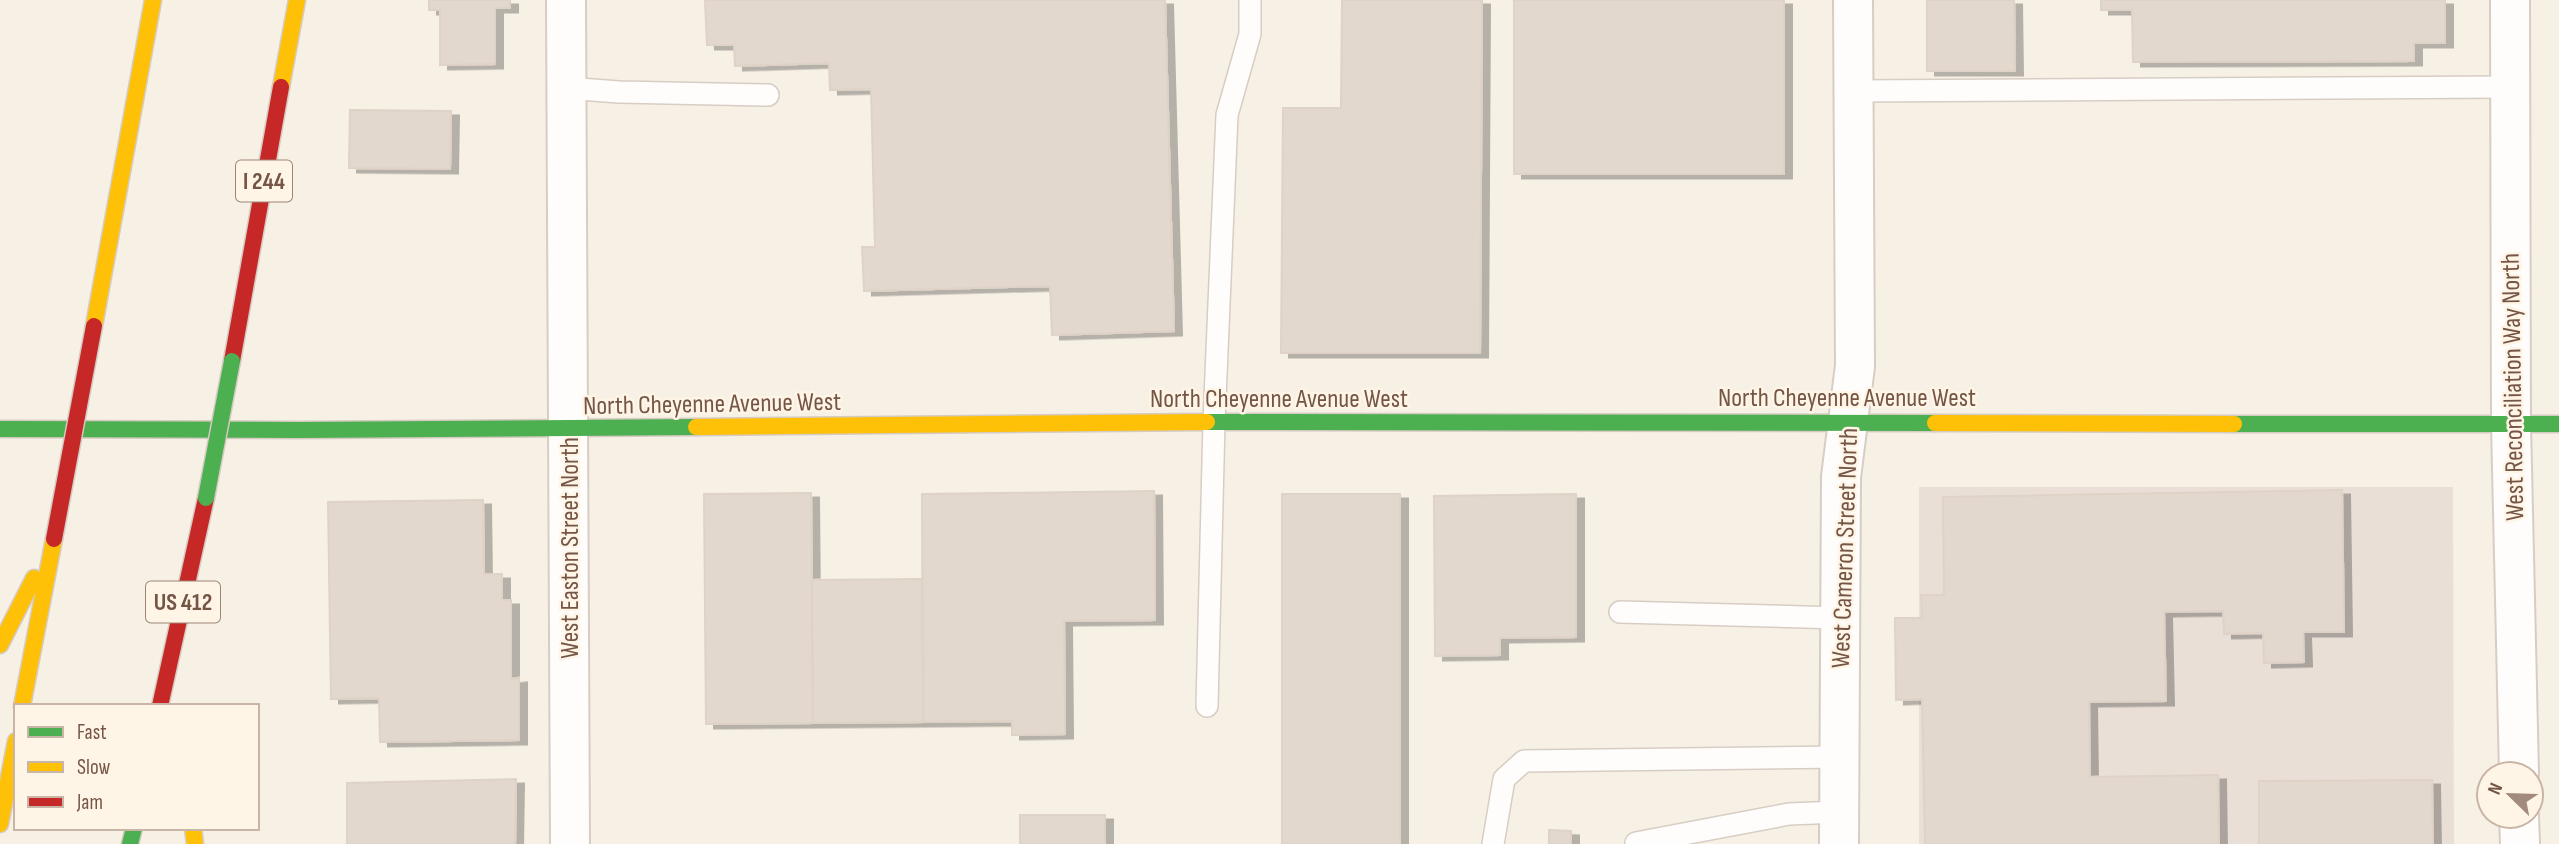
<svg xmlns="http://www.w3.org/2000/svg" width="2559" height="844" font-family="'Sofia Sans Condensed',sans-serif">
	<defs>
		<filter id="shadow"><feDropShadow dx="8" dy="4.5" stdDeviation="0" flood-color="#0004"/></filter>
	</defs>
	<rect width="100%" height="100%" fill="#f7f0e5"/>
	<polygon fill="#e9dfd7" points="1919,487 2453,487 2454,844 1919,844"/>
	<g fill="#e3d8cd" stroke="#dfd2c7" stroke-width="2" filter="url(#shadow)">
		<polygon points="429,0 510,0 510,8 495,8 495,64 440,65 440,10 429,10"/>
		<polygon points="705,0 1165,0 1174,331 1052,335 1050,286 864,291 862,247 875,247 871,89 830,90 829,63 735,66 734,45 707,45"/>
		<polygon points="1342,0 1482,0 1480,353 1281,353 1283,108 1341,108"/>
		<rect x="1514" y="0" width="270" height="174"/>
		<polygon points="1927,0 2014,0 2015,71 1927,71"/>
		<polygon points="2101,0 2445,0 2445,43 2414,43 2414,61 2133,62 2132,10 2101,10"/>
		<polygon points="350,110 451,111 450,169 349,168"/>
		<polygon points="2342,490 2344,632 2303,632 2304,662 2264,663 2263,633 2224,634 2223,611 2164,612 2166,701 2089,702 2090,777 2218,775 2219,844 1925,844 1922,699 1896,700 1895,618 1922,618 1921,595 1944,595 1943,497"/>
		<polygon points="1154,491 1155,620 1064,621 1065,734 1012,735 1012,721 923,722 922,494"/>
		<polygon points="811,493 813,723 706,724 704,494"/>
		<rect x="1282" y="494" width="118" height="350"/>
		<polygon points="1576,494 1576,637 1500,638 1500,655 1435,656 1434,496"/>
		<polygon points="483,500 484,574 502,574 502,600 511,600 511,679 519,678 519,740 380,742 379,698 331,699 328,502"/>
		<polygon points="922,579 923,722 813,723 812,580"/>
		<polygon points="516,779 515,844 347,844 347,783"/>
		<polygon points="2432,780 2433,844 2259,844 2259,781"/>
		<rect x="1020" y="815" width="85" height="29"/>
		<polygon points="1549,830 1571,831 1571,844 1549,844"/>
	</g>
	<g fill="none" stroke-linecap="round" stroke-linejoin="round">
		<g stroke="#d8cdc4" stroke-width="24">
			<g id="lane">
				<polyline points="566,88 619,92 768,95"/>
				<polyline points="1854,91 2508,87"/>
				<polyline points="1620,612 1840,618"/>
				<polyline points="1207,706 1214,422 1227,115 1250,34 1250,0"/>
				<polyline points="1636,843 1789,814 1839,812"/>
				<polyline points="1493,844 1504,779 1524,761 1840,757"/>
			</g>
		</g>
		<g stroke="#d8cdc4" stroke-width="42">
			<g id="street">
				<polyline points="566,0 570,844"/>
				<polyline points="2510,0 2511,424 2519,774"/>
				<polyline points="2519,816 2520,844"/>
				<polyline points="1839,844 1841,477 1855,366 1853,0"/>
			</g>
		</g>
		<g stroke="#d6cbc2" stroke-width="19">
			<g id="fast">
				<polyline points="1207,422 1935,423"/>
				<polyline points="2234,424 2559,424"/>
				<polyline points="0,429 298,430 696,427"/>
				<polyline points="130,844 134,828"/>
			</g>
		</g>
		<g stroke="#d6cbc2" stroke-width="19">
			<g id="slow">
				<polyline points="281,87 297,0"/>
				<polyline points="94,326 153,0"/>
				<polyline points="1935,423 2234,424"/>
				<polyline points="696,427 1207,422"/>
				<polyline points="0,645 34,578"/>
				<polyline points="22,706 54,539"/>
				<polyline points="0,824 16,741"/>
				<polyline points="193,828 195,844"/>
			</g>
		</g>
		<g stroke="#d6cbc2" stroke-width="19">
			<g id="jam">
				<polyline points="232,361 281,87"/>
				<polyline points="160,706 206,498"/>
			</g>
		</g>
		<use href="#lane" stroke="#fefdfb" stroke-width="21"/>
		<use href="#street" stroke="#fefdfb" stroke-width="38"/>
		<use href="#fast" stroke="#4caf50" stroke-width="16"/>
		<use href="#slow" stroke="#ffc107" stroke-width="16"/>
		<use href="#jam" stroke="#c62828" stroke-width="16"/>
		<g stroke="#d5cac2" stroke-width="19" stroke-linecap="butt">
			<polyline id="fast-bridge" points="206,498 232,361"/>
		</g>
		<g stroke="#d5cac2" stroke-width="19" stroke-linecap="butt">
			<polyline id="jam-bridge" points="54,539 94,326"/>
		</g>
		<use href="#fast-bridge" stroke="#4caf50" stroke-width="16"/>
		<use href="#jam-bridge" stroke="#c62828" stroke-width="16"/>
	</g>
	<g text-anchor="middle" stroke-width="5" stroke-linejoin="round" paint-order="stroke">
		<g fill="#fff5e6" stroke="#9e8575" stroke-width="2">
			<rect x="236" y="160.5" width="56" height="41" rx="5"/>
			<rect x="146" y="581.5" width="74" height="41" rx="5"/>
		</g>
		<g font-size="24" font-weight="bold" fill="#755545">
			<text x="264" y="189">I 244</text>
			<text x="183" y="610">US 412</text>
		</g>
		<g font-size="26" fill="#755545" stroke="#fff5e6">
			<text transform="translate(2512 387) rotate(-91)" y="9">West Reconciliation Way North</text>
			<text x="1847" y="406">North Cheyenne Avenue West</text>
			<text x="1279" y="407">North Cheyenne Avenue West</text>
			<text transform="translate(712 403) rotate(-1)" y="9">North Cheyenne Avenue West</text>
			<text transform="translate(569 548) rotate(-90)" y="9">West Easton Street North</text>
			<text transform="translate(1844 548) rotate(-88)" y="9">West Cameron Street North</text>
		</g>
	</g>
	<rect x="14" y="704" width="245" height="126" fill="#fff5e6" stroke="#c8b5a6" stroke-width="2"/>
	<rect x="28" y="727" width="35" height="10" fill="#4caf50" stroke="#c8b5a6" stroke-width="2"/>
	<text x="77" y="739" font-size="21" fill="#755545">Fast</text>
	<rect x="28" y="762" width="35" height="10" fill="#ffc107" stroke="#c8b5a6" stroke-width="2"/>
	<text x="77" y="774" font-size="21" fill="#755545">Slow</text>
	<rect x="28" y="797" width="35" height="10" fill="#c62828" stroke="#c8b5a6" stroke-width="2"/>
	<text x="77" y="809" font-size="21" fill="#755545">Jam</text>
	<g transform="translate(2510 795) rotate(293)"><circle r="33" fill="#fff5e6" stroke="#c8b5a6" stroke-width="2"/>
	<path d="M0-5L12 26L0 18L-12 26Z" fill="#a28b7d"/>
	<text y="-10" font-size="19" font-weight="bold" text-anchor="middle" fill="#755545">N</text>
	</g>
</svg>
